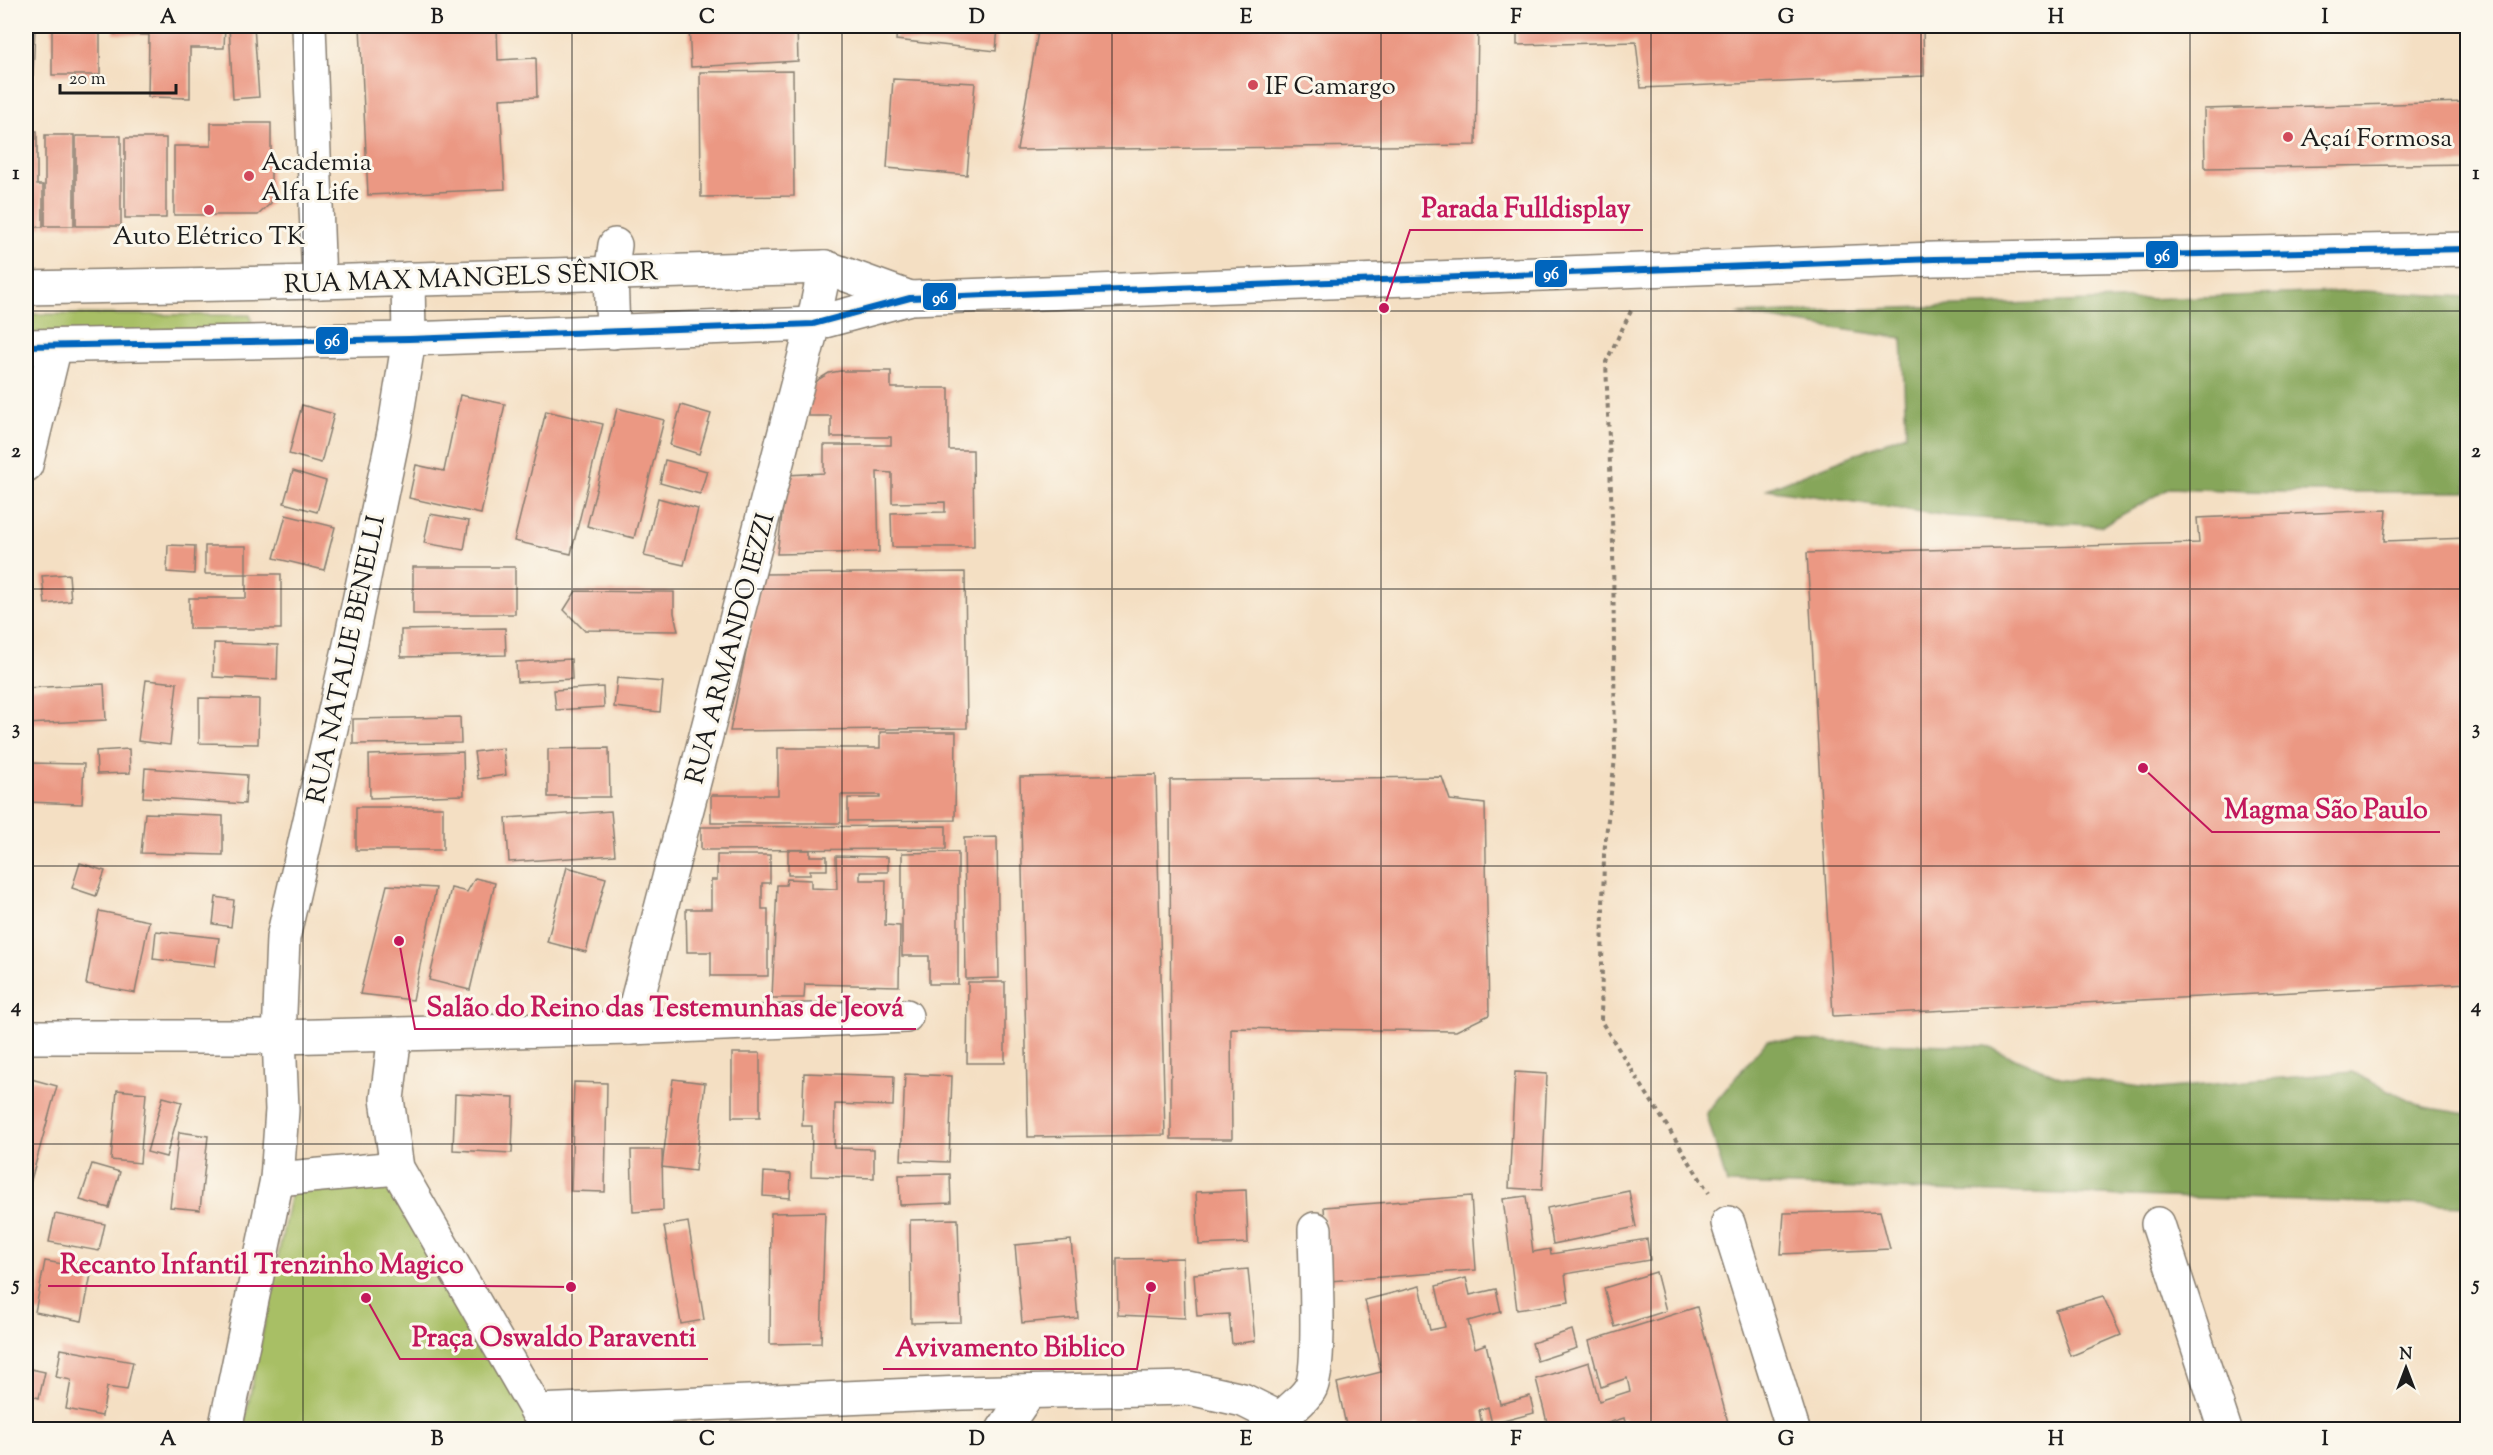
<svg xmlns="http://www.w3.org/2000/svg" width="2493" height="1455" font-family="'Sorts Mill Goudy',serif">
	<rect width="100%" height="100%" fill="#fbf7ec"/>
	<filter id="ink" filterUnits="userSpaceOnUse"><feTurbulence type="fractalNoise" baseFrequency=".0167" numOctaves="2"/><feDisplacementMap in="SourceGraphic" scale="12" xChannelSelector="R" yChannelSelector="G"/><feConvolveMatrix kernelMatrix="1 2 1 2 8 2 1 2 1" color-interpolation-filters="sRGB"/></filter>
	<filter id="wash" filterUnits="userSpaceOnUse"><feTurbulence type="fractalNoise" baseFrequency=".008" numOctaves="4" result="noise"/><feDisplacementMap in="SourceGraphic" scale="24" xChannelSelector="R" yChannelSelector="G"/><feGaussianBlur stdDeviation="1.35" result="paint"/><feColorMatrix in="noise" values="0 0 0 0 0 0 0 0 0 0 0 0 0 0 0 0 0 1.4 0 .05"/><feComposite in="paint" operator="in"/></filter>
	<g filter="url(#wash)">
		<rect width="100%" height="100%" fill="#f4dfc3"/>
		<g fill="#a8bf65" stroke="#626e40" stroke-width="1.5">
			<polygon points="26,314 250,315 256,334 26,334"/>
			<polygon points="294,1177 388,1185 537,1411 525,1429 243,1430"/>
		</g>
		<g fill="#86a65a" stroke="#51613b" stroke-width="1.5">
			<polygon points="2364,291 2467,297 2467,492 2278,492 2170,488 2102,526 1948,516 1767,489 1906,434 1902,338 1736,314"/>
			<polygon points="1767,1040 1986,1046 2060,1077 2158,1089 2352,1072 2424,1107 2467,1114 2467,1206 1727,1184 1706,1113"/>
		</g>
		<g id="blocks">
			<g fill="#eb9883">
				<polygon points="26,26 35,26 33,75 26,75"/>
				<rect x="52" y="26" width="48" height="49"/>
				<polygon points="114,26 225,26 224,48 190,48 190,98 148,97 149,35 114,34"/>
				<polygon points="229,26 254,26 259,97 233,99"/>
				<polygon points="360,26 497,26 498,60 536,58 537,97 500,99 505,189 368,195"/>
				<polygon points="689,26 797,26 798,61 691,67"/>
				<polygon points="897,26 998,26 996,51 896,40"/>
				<polygon points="1039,26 1478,26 1476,145 1017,150"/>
				<polygon points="1517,26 1923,26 1924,76 1641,88 1636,42 1517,45"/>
				<polygon points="793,71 794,196 701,197 700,72"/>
				<polygon points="893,79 975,83 967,175 887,168"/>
				<polygon points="2468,102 2468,164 2205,168 2204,109"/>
				<polygon points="211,123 271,123 271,203 258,215 174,215 174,146 211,146"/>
				<polygon points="26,131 37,131 37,185 43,185 43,227 26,227"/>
				<rect x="45" y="135" width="29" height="91"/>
				<rect x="76" y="136" width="45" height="90"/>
				<rect x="125" y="138" width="41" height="80"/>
				<polygon points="840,371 891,371 891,388 949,388 949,450 973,450 974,547 892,547 891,513 945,512 945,502 892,503 892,473 877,472 879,552 777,554 787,475 824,473 824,445 891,445 891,437 831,437 831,416 808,416 808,399 811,388 819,379 829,373"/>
				<polygon points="460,395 505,404 481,514 409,498 416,465 444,471"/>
				<polygon points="302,405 334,414 321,463 289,454"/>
				<polygon points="681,405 711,414 699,454 670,445"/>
				<polygon points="617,408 664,420 634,538 587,526"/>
				<polygon points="546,411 603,424 571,554 514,541"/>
				<polygon points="665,460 707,471 700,494 660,483"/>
				<polygon points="293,471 326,481 317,512 284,503"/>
				<polygon points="658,498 698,509 684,565 644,556"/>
				<polygon points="2387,510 2384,541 2468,538 2468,983 1833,1016 1807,553 2199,543 2197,518"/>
				<polygon points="430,514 469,521 464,550 424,543"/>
				<polygon points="286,515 335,527 324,570 274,558"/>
				<polygon points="168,545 195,546 194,574 167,572"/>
				<rect x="205" y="546" width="41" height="28"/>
				<rect x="413" y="567" width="102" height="47"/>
				<polygon points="965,572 967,728 730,731 762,574"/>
				<polygon points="69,574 71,601 45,604 42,576"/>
				<polygon points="246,574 281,574 281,629 189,629 189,598 246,598"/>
				<polygon points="576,591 674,592 674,613 678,631 584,630 564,610"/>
				<polygon points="505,628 506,655 401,657 401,630"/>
				<polygon points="214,643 278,645 277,680 213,677"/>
				<polygon points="571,659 572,679 517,682 516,662"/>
				<polygon points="617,678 663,682 660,712 614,707"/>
				<polygon points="146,680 177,683 170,745 138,741"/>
				<polygon points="104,684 106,720 26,724 26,688"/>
				<polygon points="603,687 604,707 556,710 554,690"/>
				<polygon points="199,698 259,699 258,744 199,743"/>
				<polygon points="460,717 461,743 353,744 353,719"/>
				<polygon points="880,732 956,732 955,820 848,821 848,798 880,798 880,795 841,795 841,823 711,823 711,795 778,795 778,748 880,748"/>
				<polygon points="503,748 506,775 478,779 474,752"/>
				<polygon points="609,748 610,797 548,797 548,749"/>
				<polygon points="129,749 130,773 97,774 96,751"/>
				<polygon points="463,752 464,795 370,798 369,755"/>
				<polygon points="26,763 84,764 82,804 26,802"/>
				<polygon points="145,768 247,775 245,804 143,797"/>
				<polygon points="1156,775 1165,1135 1028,1137 1020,777"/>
				<polygon points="1442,777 1450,800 1485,804 1489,1015 1456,1031 1231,1028 1232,1139 1171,1139 1170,780"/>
				<rect x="356" y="807" width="87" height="43"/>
				<polygon points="611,811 615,855 509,862 506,818"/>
				<polygon points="145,813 223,816 223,855 141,853"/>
				<polygon points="946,826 946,849 701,850 701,827"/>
				<polygon points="997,837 999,978 966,979 964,838"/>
				<polygon points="788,850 810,850 810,856 827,856 827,870 810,870 810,875 788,875"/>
				<polygon points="958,852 958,984 929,984 929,956 902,956 902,853"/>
				<polygon points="717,855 770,855 770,883 762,883 762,909 768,909 768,976 711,976 711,952 687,952 686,909 711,909 711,880 717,880"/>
				<polygon points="836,856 888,857 888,872 860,872 860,880 886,880 885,925 900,926 899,986 805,984 804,998 772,998 777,885 786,885 787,879 811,880 811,888 837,889"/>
				<polygon points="80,863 105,871 96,896 72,888"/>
				<polygon points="567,867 606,878 586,952 547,942"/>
				<polygon points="475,878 495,883 470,990 429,980 451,888 467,892"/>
				<polygon points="387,885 436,888 413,1000 360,994"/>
				<polygon points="216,897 234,900 231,927 213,924"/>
				<polygon points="99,911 149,921 135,993 86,984"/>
				<polygon points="156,931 219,938 215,966 153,959"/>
				<polygon points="968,982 1005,982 1005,1063 967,1063"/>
				<rect x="732" y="1053" width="28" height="64"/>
				<polygon points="1515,1072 1547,1074 1542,1190 1509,1188"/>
				<polygon points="804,1073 894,1076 893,1106 835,1104 834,1148 874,1149 874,1178 811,1176 812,1126 802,1126"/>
				<polygon points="905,1074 952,1076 949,1162 901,1160"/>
				<polygon points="31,1079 57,1086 26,1198 26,1099"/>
				<polygon points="673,1079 705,1083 695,1171 662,1167"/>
				<polygon points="574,1082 607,1083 605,1192 571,1191"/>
				<polygon points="117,1090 146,1093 140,1163 111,1160"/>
				<polygon points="455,1094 514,1097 512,1153 453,1150"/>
				<polygon points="163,1097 182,1102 166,1157 147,1152"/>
				<polygon points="179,1132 208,1136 200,1210 170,1207"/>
				<polygon points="631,1150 662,1150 663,1210 633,1212"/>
				<polygon points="92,1164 120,1172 109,1208 80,1200"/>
				<polygon points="764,1172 791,1174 790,1198 763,1196"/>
				<polygon points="950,1174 951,1203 900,1205 899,1175"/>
				<polygon points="1246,1190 1248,1243 1199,1245 1196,1192"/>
				<polygon points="1629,1191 1636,1227 1553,1244 1547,1208"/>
				<polygon points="1471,1196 1476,1270 1329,1281 1324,1207"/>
				<polygon points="1526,1196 1533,1252 1550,1249 1551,1254 1647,1239 1650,1260 1565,1274 1569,1302 1517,1310 1503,1199"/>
				<polygon points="1880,1211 1890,1249 1781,1254 1784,1213"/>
				<polygon points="825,1212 821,1343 770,1344 771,1213"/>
				<polygon points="55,1214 105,1224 99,1251 49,1242"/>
				<polygon points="958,1219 961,1322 911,1323 910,1220"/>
				<polygon points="688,1222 704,1320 681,1324 664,1226"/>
				<polygon points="1071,1240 1078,1318 1022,1323 1015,1245"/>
				<polygon points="1183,1258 1185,1318 1118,1315 1117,1259"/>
				<polygon points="45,1261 92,1269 82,1321 35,1312"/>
				<polygon points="1248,1269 1255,1341 1232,1344 1229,1314 1197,1316 1194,1274"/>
				<polygon points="1656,1272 1666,1311 1615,1327 1604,1288"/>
				<polygon points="1466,1278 1470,1295 1496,1289 1501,1312 1468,1321 1475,1348 1486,1344 1500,1404 1530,1396 1534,1413 1492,1424 1488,1407 1479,1410 1483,1430 1420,1430 1419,1425 1401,1430 1347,1430 1337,1383 1381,1372 1365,1300 1420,1286 1430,1330 1445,1327 1436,1286"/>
				<polygon points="2103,1296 2121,1335 2071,1356 2055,1310"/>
				<polygon points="1697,1307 1730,1430 1627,1430 1624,1418 1586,1430 1549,1430 1536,1379 1589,1362 1599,1401 1630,1391 1627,1378 1601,1387 1589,1341"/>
				<polygon points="1572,1330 1577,1348 1537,1361 1532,1343"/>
				<polygon points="61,1349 133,1362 127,1390 107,1387 102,1416 66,1409 71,1380 56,1377"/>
				<polygon points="26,1368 45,1372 39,1398 26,1394"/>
			</g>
		</g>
	</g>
	<g filter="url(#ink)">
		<use href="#blocks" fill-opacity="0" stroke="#887e70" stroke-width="1.5"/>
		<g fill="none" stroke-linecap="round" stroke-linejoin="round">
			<g stroke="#887e70" stroke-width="36">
				<g id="minor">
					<polyline points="309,26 319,282"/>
					<polyline points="26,288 319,282 825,267 910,298"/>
					<polyline points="613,332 611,274 615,245"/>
					<polyline points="26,346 409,339 813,324 910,298 1934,259 2468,249"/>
					<polyline points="26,465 55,346"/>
					<polyline points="630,1028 813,324 825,267"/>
					<polyline points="395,1034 387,1099 397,1168 537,1411"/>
					<polyline points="26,1037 279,1037 630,1028 906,1016"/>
					<polyline points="277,1179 397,1168"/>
					<polyline points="1728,1223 1793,1430"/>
					<polyline points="2158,1224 2225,1430"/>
					<polyline points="537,1411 962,1393 1189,1388 1243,1400 1279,1418 1291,1430"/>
					<polyline points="225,1430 277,1179 282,1110 279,1037 283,938 350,645 394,432 409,339 408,279"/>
					<polyline points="1003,1430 1029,1392"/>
					<path d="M1273,1430C1283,1412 1302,1403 1310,1389C1322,1370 1315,1258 1315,1229"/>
				</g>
			</g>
			<polyline stroke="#887e70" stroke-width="4" stroke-dasharray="4.5 4.5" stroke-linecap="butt" points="1631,311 1606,362 1613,544 1615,758 1604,854 1601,1021 1709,1193"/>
			<use href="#minor" stroke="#fff" stroke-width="33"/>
			<g stroke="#fbf7ec" stroke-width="10">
				<polyline id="bus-1" points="26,346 409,339 813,324 910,298 1934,259 2468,249"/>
			</g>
			<use href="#bus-1" stroke="#0065bd" stroke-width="6"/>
		</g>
	</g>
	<path fill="none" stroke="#1c1c1c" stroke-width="1.5" stroke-opacity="0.55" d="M303,26V1430M572,26V1430M842,26V1430M1112,26V1430M1381,26V1430M1651,26V1430M1921,26V1430M2190,26V1430M26,311H2468M26,589H2468M26,866H2468M26,1144H2468"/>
	<g fill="#d1495b" stroke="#fbf7ec" stroke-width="2">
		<circle cx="1253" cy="85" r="6"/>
		<circle cx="2288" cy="137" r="6"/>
		<circle cx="249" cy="176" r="6"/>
		<circle cx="209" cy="210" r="6"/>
	</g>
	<g text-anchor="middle" stroke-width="6" stroke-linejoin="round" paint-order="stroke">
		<g font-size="26" fill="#1c1c1c" stroke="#fbf7ec" text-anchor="start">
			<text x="1265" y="94">IF Camargo</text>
			<text x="2300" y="146">Açaí Formosa</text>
			<text x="261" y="170">Academia<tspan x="261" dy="30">Alfa Life</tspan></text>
			<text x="209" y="244" text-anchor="middle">Auto Elétrico TK</text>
		</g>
		<g font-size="26" fill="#1c1c1c" stroke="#fbf7ec">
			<text transform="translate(471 277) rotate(-2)" y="9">RUA MAX MANGELS SÊNIOR</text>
			<text transform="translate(729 648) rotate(-75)" y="9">RUA ARMANDO IEZZI</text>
			<text transform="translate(345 659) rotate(-78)" y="9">RUA NATALIE BENELLI</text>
		</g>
	</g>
	<path fill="none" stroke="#c2185b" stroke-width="2" d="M1384 308L1410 230H1643M2143 768L2212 832H2440M399 941L415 1029H916M571 1287L475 1286H48M366 1298L400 1359H708M1151 1287L1137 1369H883"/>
	<g fill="#c2185b" stroke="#fbf7ec" stroke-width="2">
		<circle cx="1384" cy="308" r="6"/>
		<circle cx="2143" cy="768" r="6"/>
		<circle cx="399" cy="941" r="6"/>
		<circle cx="571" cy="1287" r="6"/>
		<circle cx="366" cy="1298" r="6"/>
		<circle cx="1151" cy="1287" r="6"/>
	</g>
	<g font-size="27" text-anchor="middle" font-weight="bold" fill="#c2185b" stroke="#fbf7ec" stroke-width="6" stroke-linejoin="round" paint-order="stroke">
		<text x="1526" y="217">Parada Fulldisplay</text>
		<text x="2326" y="818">Magma São Paulo</text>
		<text x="665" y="1016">Salão do Reino das Testemunhas de Jeová</text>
		<text x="262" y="1273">Recanto Infantil Trenzinho Magico</text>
		<text x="554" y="1346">Praça Oswaldo Paraventi</text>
		<text x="1010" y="1356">Avivamento Biblico</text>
	</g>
	<g stroke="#fbf7ec" stroke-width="2">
		<rect x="2145" y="240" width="34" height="29" rx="6" fill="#0065bd"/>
		<rect x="1534" y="259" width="34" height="29" rx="6" fill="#0065bd"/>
		<rect x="922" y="282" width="35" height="29" rx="6" fill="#0065bd"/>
		<rect x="315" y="326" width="34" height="29" rx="6" fill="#0065bd"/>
	</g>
	<g font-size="16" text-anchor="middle" font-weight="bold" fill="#fff">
		<text x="2162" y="261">96</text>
		<text x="1551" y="279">96</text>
		<text x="940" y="303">96</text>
		<text x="332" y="346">96</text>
	</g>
	<rect width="2493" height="1455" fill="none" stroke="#fbf7ec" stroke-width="66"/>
	<g transform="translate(2406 1368)" stroke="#fbf7ec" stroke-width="4.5" paint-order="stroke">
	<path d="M0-4.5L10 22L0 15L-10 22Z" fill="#1c1c1c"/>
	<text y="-9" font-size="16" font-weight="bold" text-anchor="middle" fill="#1c1c1c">N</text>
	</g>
	<path d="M60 84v9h116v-9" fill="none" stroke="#1c1c1c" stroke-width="3"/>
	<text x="69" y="84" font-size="18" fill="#1c1c1c" stroke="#fbf7ec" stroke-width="4.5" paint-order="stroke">20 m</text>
	<rect x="33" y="33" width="2427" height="1389" fill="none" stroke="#1c1c1c" stroke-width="2"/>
	<g font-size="20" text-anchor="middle" font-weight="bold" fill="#1c1c1c">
		<text x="168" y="23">A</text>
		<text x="437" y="23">B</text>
		<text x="707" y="23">C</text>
		<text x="977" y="23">D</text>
		<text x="1246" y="23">E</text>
		<text x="1516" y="23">F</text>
		<text x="1786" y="23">G</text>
		<text x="2056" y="23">H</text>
		<text x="2325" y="23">I</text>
		<text x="16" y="179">1</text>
		<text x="2476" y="179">1</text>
		<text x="16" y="457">2</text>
		<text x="2476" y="457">2</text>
		<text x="16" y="734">3</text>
		<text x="2476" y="734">3</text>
		<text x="16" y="1012">4</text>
		<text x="2476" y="1012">4</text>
		<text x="16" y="1290">5</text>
		<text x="2476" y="1290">5</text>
		<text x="168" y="1445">A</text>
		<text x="437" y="1445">B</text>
		<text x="707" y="1445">C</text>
		<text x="977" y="1445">D</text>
		<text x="1246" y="1445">E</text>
		<text x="1516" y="1445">F</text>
		<text x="1786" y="1445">G</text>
		<text x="2056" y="1445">H</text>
		<text x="2325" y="1445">I</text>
	</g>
</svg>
